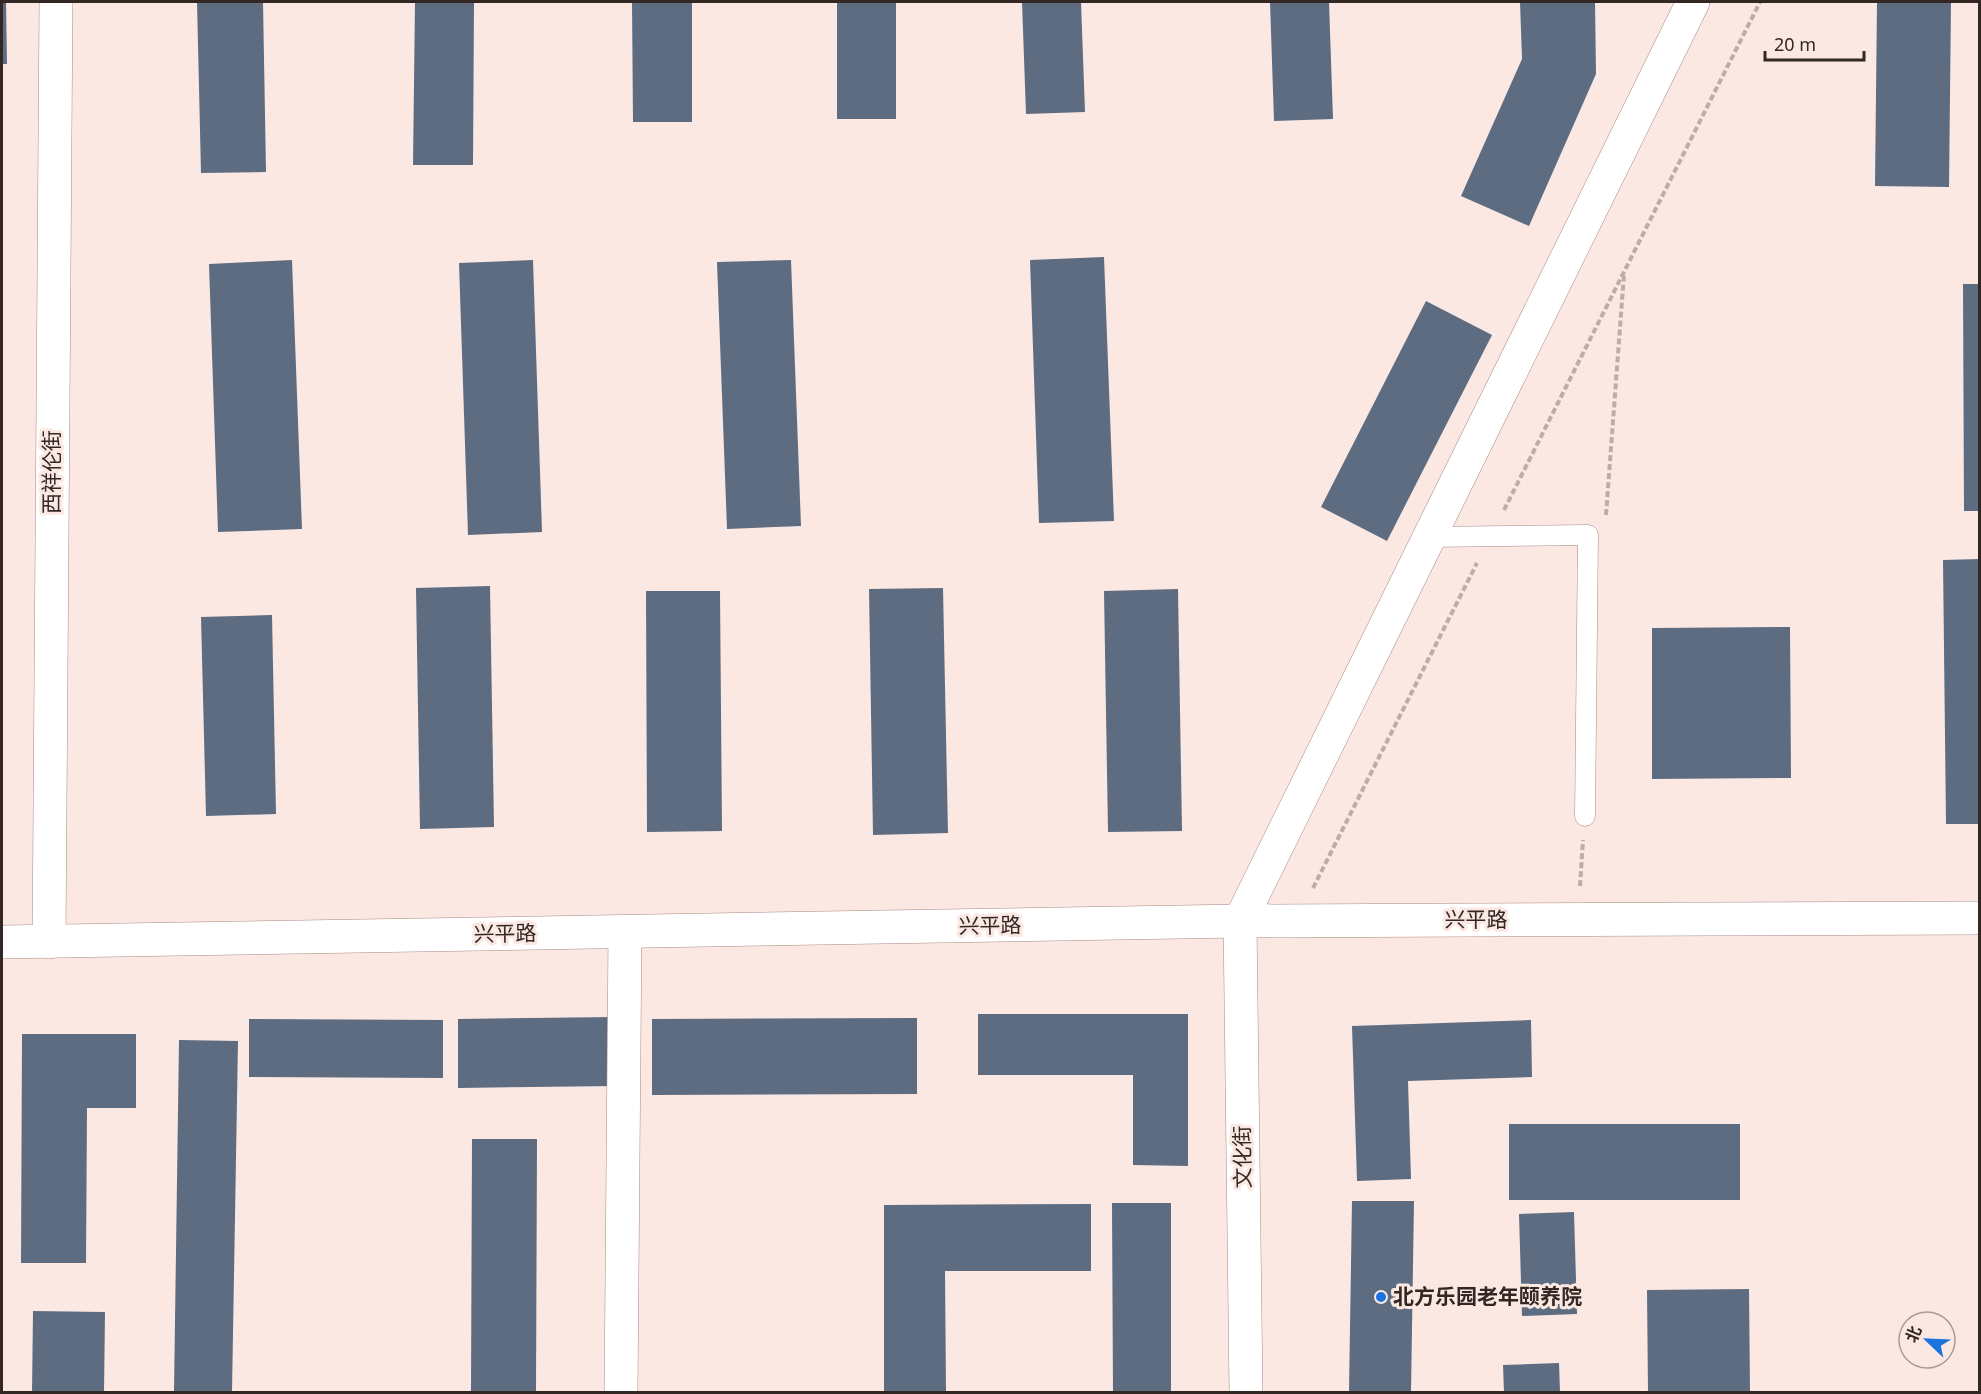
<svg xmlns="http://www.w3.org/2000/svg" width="1981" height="1394" font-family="'Noto Sans','Noto Sans SC',sans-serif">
	<rect width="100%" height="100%" fill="#fbe8e2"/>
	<g fill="#5d6c81">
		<polygon points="2,2 6,2 7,64 2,64"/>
		<polygon points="197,2 263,2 266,172 201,173"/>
		<polygon points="415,2 474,2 473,165 413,165"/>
		<polygon points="632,2 692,2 692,122 633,122"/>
		<rect x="837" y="2" width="59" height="117"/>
		<polygon points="1022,2 1081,2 1085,112 1026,114"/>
		<polygon points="1270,2 1329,2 1333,119 1274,121"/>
		<polygon points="1520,2 1595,2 1596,74 1529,226 1461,196 1522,59"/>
		<polygon points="1877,2 1951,2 1949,187 1875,186"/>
		<polygon points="1104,257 1114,521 1039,523 1030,260"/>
		<polygon points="292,260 302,529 218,532 209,264"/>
		<polygon points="533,260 542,532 468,535 459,263"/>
		<polygon points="791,260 801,526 727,529 717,262"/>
		<polygon points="1963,284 1980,284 1980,511 1964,511"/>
		<polygon points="1426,301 1492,335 1387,541 1321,507"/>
		<polygon points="1980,559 1980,824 1946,824 1943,560"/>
		<polygon points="490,586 494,827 420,829 416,588"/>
		<polygon points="943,588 948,833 873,835 869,589"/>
		<polygon points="1178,589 1182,831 1108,832 1104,591"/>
		<polygon points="646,591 720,591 722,831 647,832"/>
		<polygon points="272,615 276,814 206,816 201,617"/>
		<polygon points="1790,627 1791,778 1652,779 1652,628"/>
		<polygon points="978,1014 1188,1014 1188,1166 1133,1165 1133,1075 978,1075"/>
		<polygon points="615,1017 616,1086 458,1088 458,1019"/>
		<polygon points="917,1018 917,1094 652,1095 652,1019"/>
		<polygon points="249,1019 443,1020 443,1078 249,1077"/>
		<polygon points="1531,1020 1532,1077 1408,1081 1411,1179 1357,1181 1352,1026"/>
		<polygon points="22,1034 136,1034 136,1108 87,1108 86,1263 21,1263"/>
		<polygon points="179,1040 238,1041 232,1392 174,1392"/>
		<rect x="1509" y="1124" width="231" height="76"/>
		<polygon points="472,1139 537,1139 536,1392 471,1392"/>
		<polygon points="1352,1201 1414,1201 1411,1392 1349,1392"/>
		<polygon points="1112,1203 1171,1203 1171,1392 1113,1392"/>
		<polygon points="1091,1204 1091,1271 945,1271 946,1392 884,1392 884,1205"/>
		<polygon points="1574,1212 1577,1314 1522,1316 1519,1214"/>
		<polygon points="1749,1289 1750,1392 1648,1392 1647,1290"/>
		<polygon points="33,1311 105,1312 104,1392 32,1392"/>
		<polygon points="1559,1363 1560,1392 1504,1392 1503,1365"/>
	</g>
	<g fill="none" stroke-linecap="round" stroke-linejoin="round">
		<g stroke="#a98c84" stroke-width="21">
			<polyline id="service" points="1429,537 1588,535 1585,816"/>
		</g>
		<g stroke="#a98c84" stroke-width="34">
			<g id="minor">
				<polyline points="1240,921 1693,2"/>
				<polyline points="621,1392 625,932"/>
			</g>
		</g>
		<g stroke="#a98c84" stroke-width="34">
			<g id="tertiary">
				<polyline points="1240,921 1246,1392"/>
				<polyline points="2,942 1240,921 1980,918"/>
				<polyline points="49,942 56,2"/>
			</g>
		</g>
		<g stroke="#bdaca7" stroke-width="4" stroke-dasharray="6 3" stroke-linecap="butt">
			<polyline points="1504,510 1760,2"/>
			<polyline points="1606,515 1624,274"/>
			<polyline points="1580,886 1583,840"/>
			<polyline points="1313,888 1477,563"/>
		</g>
		<use href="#service" stroke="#fff" stroke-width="20"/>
		<use href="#minor" stroke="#fff" stroke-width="33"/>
		<use href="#tertiary" stroke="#fff" stroke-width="33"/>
	</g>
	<circle fill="#1a73dd" stroke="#fbe8e2" stroke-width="2" cx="1381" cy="1297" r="6"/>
	<g text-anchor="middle" stroke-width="6" stroke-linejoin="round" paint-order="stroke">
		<g font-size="21" fill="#332724" stroke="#fbe8e2">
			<text transform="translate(52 472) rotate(-90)" y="7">西祥伦街</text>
			<text x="1476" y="927">兴平路</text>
			<text transform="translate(990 926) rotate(-1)" y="7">兴平路</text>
			<text transform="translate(505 934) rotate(-1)" y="7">兴平路</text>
			<text transform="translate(1243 1157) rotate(-91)" y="7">文化街</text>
		</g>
		<g font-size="21" font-weight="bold" fill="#332724" stroke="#fbe8e2" text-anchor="start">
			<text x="1393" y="1304">北方乐园老年颐养院</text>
		</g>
	</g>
	<rect width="1981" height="1394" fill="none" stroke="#332724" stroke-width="6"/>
	<g transform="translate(1927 1340) rotate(293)"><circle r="28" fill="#fbe8e2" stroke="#ab9b96" stroke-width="1.5"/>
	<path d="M0-4.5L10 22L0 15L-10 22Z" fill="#1a73dd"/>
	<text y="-9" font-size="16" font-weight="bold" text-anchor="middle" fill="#332724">北</text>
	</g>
	<path d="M1765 51v9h99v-9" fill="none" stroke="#332724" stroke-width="3"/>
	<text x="1774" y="51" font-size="18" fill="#332724" stroke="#fbe8e2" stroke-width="4.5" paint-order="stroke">20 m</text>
</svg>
